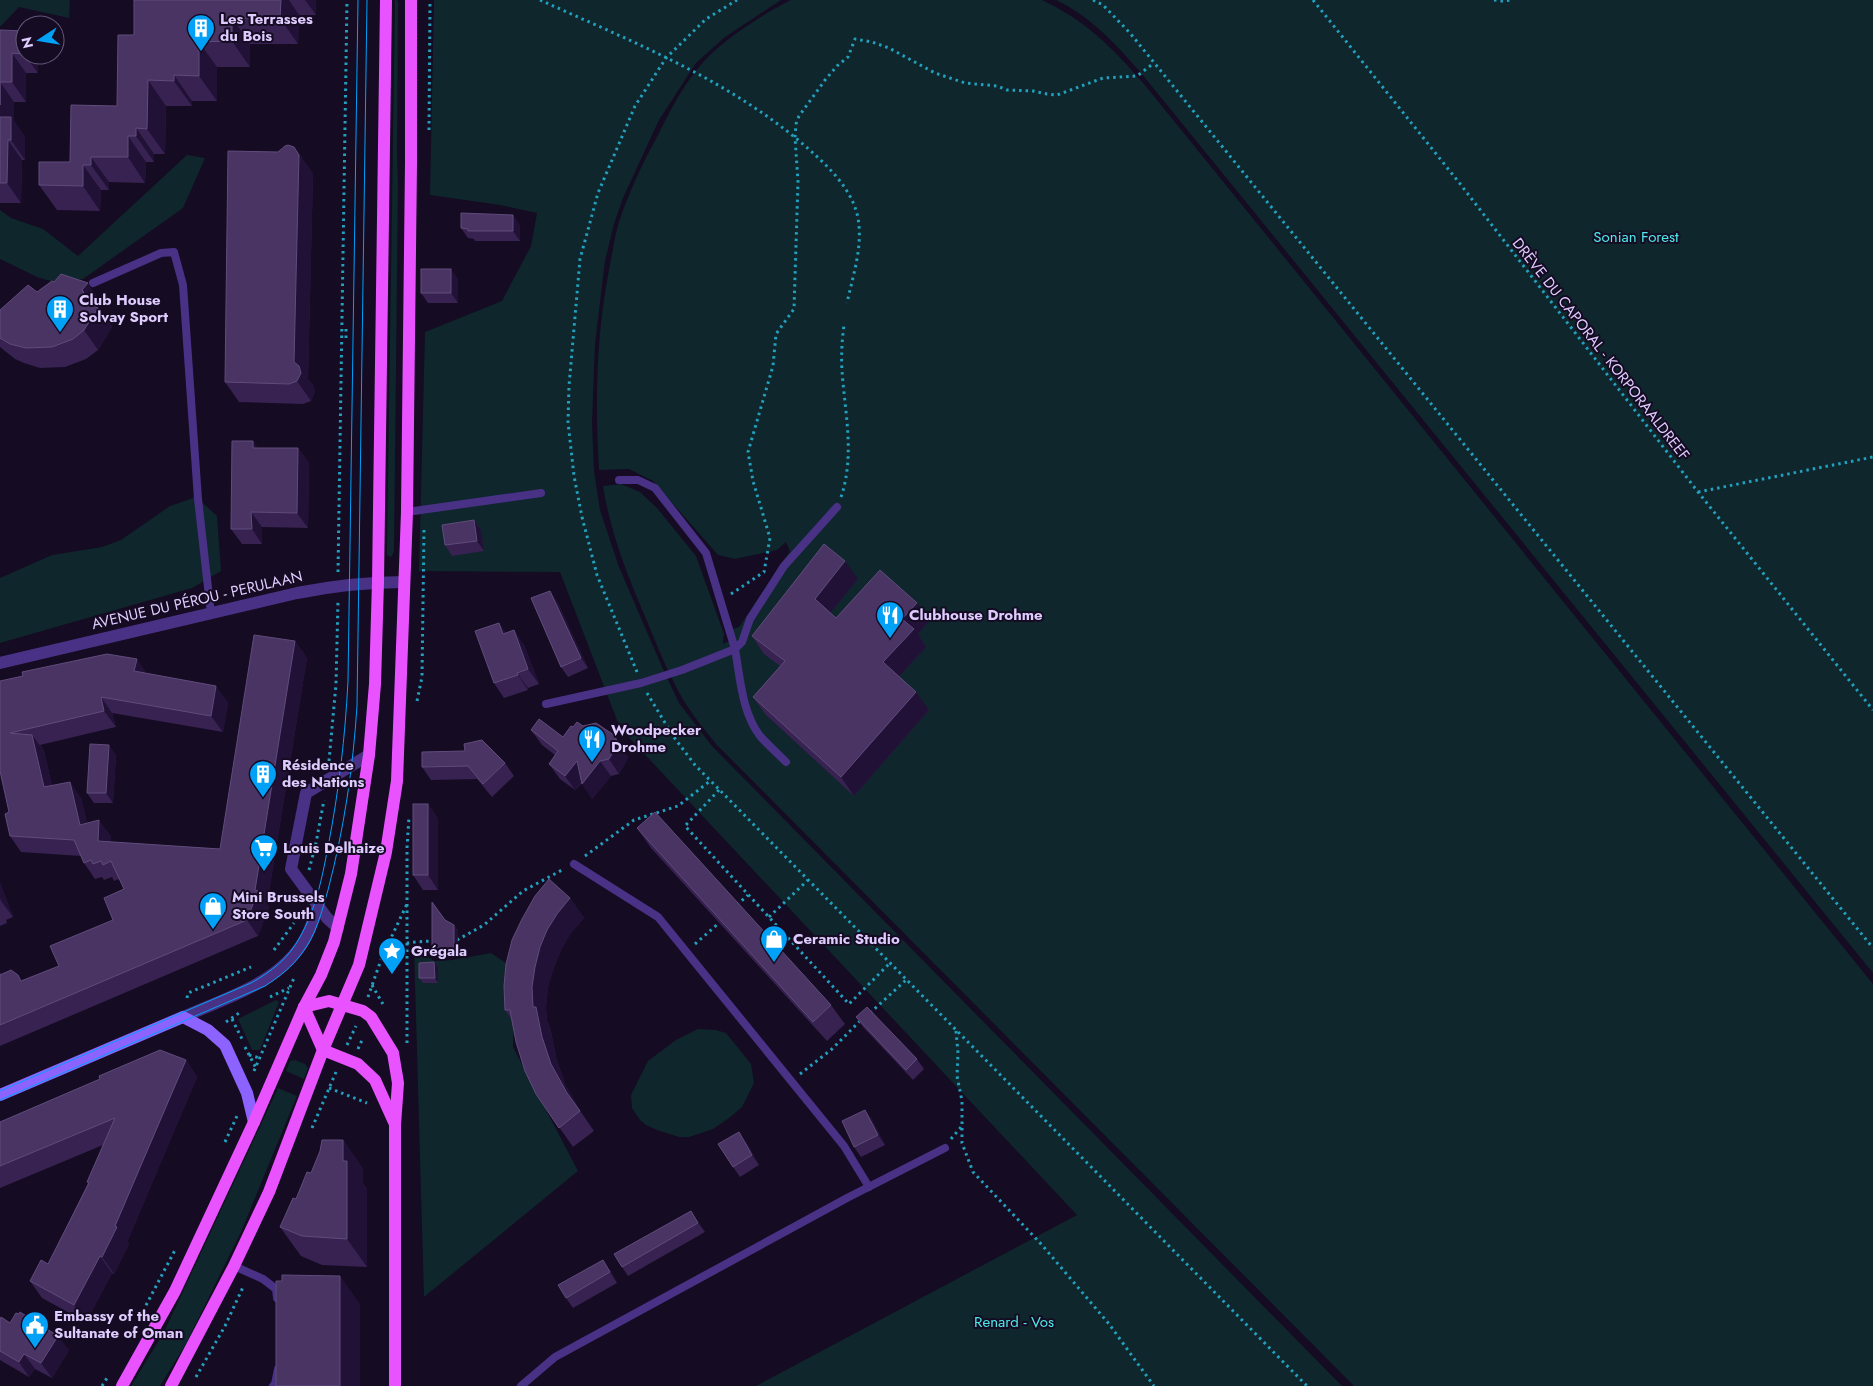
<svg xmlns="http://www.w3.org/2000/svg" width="1873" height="1386" font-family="Jost,sans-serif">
	<rect width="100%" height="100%" fill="#150b22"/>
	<g fill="#0e262c">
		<polygon points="0,0 70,0 69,18 19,7 0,27"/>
		<polygon points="395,0 397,0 398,3 397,155 398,185 394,551 392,556 390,557 387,555 387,547"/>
		<polygon points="434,0 781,0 725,37 696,63 659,120 623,198 614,224 605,261 595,344 592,423 594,471 600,510 619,567 663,669 679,703 712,746 1342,1386 756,1386 1077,1215 620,728 560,572 419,571 425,332 502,301 531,246 537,213 500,205 430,195"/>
		<path d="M791,0H1042C1086,21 1112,47 1144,84L1873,984V1386H1354L716,744C705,730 693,716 684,701C668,674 656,643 644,614C626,572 610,531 603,486L621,484L640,492L657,508L696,556L724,634L723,644L732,640L733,629L739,627L790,551L786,542L777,550L735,559L718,555L653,481L629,469L599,470C595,403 596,337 609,270C612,255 614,240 618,225C628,194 642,164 658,135C670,111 682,87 699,67C720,41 761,15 791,0Z"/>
		<path d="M1056,0H1873V973L1141,73C1116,44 1091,17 1056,0Z"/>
		<polygon points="187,155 205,158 183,208 83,279 54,282 37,277 0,259 0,210 11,218 43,229 78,256"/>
		<polygon points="196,497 217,516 221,571 192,588 0,643 0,578 52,555 102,547 121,540 170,506"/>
		<polygon points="414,947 434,961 452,960 491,953 515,969 513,1047 578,1171 424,1297"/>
		<polygon points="276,1000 279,1002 260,1050 252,1050 238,1019"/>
		<polygon points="698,1029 716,1030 726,1033 751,1064 754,1083 742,1107 729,1118 713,1129 689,1137 679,1137 657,1130 646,1125 640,1120 632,1108 631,1095 648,1061 676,1040"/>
		<polygon points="295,1060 305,1064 308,1068 304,1079 286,1071 290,1061"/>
		<polygon points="278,1088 297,1096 241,1232 186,1344 160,1386 131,1386 164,1332"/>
	</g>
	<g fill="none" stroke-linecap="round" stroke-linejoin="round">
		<g stroke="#22a0bd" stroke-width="3" stroke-dasharray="2.5 4" stroke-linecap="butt">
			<path d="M540,0C635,43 735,82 813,153C832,170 853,192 858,218C863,247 853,275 847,303"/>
			<polyline points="1093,0 1103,5 1130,33 1873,948"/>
			<polyline points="1313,0 1461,185 1698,492 1873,710"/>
			<polyline points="1494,0 1502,1 1513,0"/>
			<polyline points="429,130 430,0"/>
			<polyline points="346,338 346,326"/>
			<polyline points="1698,492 1873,457"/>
			<path d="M841,497C855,456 845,413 842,371C841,355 842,340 844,325"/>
			<polyline points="338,572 347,0"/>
			<polyline points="731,594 764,572 770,538 753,481 748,452 773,366 776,334 794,309 798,182 795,137 796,124 799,116 825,80 837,66 848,57 855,39 872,42 889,48 935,73 965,83 997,86 1007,90 1033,91 1047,94 1057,95 1103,78 1137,76 1154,63"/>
			<polyline points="637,672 597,575 582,517 574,476 568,422 569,386 580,259 598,193 635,106 666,58 706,19 737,0"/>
			<polyline points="647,693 673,736 695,765 1307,1386"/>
			<polyline points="417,701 422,677 424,528"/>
			<polyline points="329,761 336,684 338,601"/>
			<polyline points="719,790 685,826 849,1004 890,963"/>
			<polyline points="585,856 634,820 678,806 710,781"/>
			<polyline points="309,870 316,843 324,800"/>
			<polyline points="737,905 748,895"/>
			<polyline points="769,917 808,880"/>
			<polyline points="457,940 484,925 523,891 562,870"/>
			<polyline points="695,944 719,923"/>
			<polyline points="274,950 294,923"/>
			<path d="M384,955C398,941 415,942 434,941"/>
			<polyline points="372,985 384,1006"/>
			<polyline points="270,997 289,988"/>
			<polyline points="368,997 382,957 407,904"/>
			<polyline points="187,998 188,993 251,967"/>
			<polyline points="870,1013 906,980"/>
			<polyline points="232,1019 242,1039"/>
			<polyline points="226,1022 242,1011"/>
			<polyline points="956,1031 958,1053 957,1076 962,1101 962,1143 973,1172 1042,1245 1109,1324 1154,1386"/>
			<polyline points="407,1043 407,848 409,817"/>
			<polyline points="347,1045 356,1026"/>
			<polyline points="245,1047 256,1068"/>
			<polyline points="358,1049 362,1040"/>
			<polyline points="249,1055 260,1058"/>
			<polyline points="254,1071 294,978"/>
			<polyline points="800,1074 832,1049 861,1020"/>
			<polyline points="329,1088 367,1103"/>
			<polyline points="312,1128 336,1072"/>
			<polyline points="951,1139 961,1127"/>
			<polyline points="225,1142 237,1116"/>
			<polyline points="143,1311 175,1250"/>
			<polyline points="196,1377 225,1326 244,1285"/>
			<polyline points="102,1386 107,1378"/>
		</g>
		<g stroke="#493185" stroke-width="8">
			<polyline points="93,283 161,253 174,252 183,285 198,499 211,614"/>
			<polyline points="407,512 541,493"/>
			<polyline points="546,704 641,683 682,670 735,649 706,553 655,488 638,480 619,480"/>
			<path d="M786,762C777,753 768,745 760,736C742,713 740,677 735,649L742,642L750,619L784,566L837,507"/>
			<polyline points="574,864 658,917 844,1146 869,1187"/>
			<polyline points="234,1266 263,1279 276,1289 277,1298"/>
			<polyline points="273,1386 275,1384 278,1369"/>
			<polyline points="521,1386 555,1357 847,1198 945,1148"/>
		</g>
		<g stroke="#493185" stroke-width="12">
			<path d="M0,663L297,593C333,586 368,582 404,582"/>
			<polyline points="338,928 327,918 291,869 306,793 369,755"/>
			<path d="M183,1017C228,997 280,983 305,939C311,929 314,917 318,906"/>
		</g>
		<polyline stroke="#8d63ff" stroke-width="12" points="0,1095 183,1017 208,1030 225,1045 247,1093 254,1122"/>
		<g stroke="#e953ff" stroke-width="12">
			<polyline points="304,1007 329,1001 363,1011 371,1017 393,1053 398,1083 395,1125 395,1386"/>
			<polyline points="304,1007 323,1050"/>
			<polyline points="323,1050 358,1064 375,1080 394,1122"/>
			<polyline points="122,1386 175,1291 254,1122 304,1007 321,975 334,942 351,874 369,755 375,684 378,582 386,0"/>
			<polyline points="171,1386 234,1266 269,1192 323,1050 359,965 386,852 397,781 407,512 411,163 411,0"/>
		</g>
		<g stroke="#00a1f7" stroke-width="1">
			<path d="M0,1091L251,983C271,972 289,958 300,937C316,909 322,878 328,847C339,790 345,738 348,681L358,0"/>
			<path d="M0,1100L265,986C279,977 292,967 302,953C316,935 322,911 328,890C344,829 353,768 357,706L367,0"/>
		</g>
	</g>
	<g fill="#372251">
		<polygon points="134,0 316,0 316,15 299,15 298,44 250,44 250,67 217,67 217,101 192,101 192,106 166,106 165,154 154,154 154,162 146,162 145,183 109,182 109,190 101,190 100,211 57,210 39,185 70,162 117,106 134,35"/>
		<polygon points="0,30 24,31 38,73 26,73 26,102 14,102 14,121 25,137 25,160 22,160 21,203 0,203"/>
		<polygon points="294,147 313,174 308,379 313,385 315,392 311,401 303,404 239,402 225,382 278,152"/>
		<polygon points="520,225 520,241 475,241 474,239 468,238 461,228"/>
		<polygon points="458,279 458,303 428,303 421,293"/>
		<polygon points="37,292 101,303 98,307 112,327 98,350 86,359 65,367 40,368 24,363 15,359 0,347 0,310"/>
		<polygon points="258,448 298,448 309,463 308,528 262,527 262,544 242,544 231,529"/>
		<polygon points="474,520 481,530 484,551 452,556 445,545"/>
		<polygon points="858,579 830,613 836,618 929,621 918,634 926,647 899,677 929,710 854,796 766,715 753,697 780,666 764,654 752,636"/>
		<polygon points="557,601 588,668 568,677 561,667"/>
		<polygon points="506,633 524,645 539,684 528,688 528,690 504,698 494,683"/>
		<polygon points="295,641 307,658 267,904 269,907 258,936 0,1046 0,972 1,974 22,981 59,966 113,920 124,889 119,879 114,881 112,877 104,880 102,877 95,879 84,863 81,856 21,852 10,836 9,812 0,681 146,674 228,702 223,732 112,713 116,727 40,745 44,751 52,786 81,798 87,823 111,836 110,842 220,849"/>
		<polygon points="583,726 614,735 624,750 628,758 619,774 611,776 592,799 582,783 575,790 560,779 549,764 555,755 542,745 531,730 563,737 573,727"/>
		<polygon points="116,755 113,803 94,803 87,793"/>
		<polygon points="505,763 514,776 492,797 477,779 431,780 422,767"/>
		<polygon points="428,804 438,819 438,890 423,890 413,875"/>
		<polygon points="637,828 831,1005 845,1024 827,1041 651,848"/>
		<polygon points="0,883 13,917 6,920 7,923 0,926"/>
		<polygon points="570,898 584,918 570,934 561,950 554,967 548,987 546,1007 547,1021 550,1027 556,1057 565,1084 579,1109 594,1131 573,1147 536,1094 512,1020 505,1010"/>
		<polygon points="445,920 458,930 457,951 455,955 451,957 435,957 432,952"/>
		<polygon points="434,962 438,967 438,983 423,983 419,978"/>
		<polygon points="856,1017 917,1059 924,1069 913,1080 863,1027"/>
		<polygon points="186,1060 197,1077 127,1242 129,1244 114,1274 112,1273 86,1322 42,1298 30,1281 48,1264 88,1183 87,1182 103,1145 0,1188 0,1122"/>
		<polygon points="865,1110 872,1120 885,1145 861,1157 854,1147"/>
		<polygon points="343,1140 363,1169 363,1184 367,1189 367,1267 322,1265 301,1256 280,1227 311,1173"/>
		<polygon points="746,1142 759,1165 740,1177 733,1167"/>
		<polygon points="697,1220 705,1232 628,1276 622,1267"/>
		<polygon points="610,1270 617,1283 573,1308 566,1298"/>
		<polygon points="0,1319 10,1323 69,1350 52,1378 35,1369 29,1377 0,1360"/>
	</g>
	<g fill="#221136">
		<polygon points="281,0 289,0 299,15 298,44 280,18"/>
		<polygon points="305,0 316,0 316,15"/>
		<polygon points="232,18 250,44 250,67 232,41"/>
		<polygon points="24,31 25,32 25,55 38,55 38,73 24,54"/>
		<polygon points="199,42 217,67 217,101 199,76"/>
		<polygon points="12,53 26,73 26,102 12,82"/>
		<polygon points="174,75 192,101 192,106 174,81"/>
		<polygon points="148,80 166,106 165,154 147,129"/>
		<polygon points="0,82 14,102 14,121 25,137 25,160 11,140 0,117"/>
		<polygon points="136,128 154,154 154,162 136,136"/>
		<polygon points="128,136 146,162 145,183 128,157"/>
		<polygon points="8,140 22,160 21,203 7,183"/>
		<polygon points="294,147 313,174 308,379 313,385 315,392 311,401 297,381 294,362"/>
		<polygon points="91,157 109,182 109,190 91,165"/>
		<polygon points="83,165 101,190 100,211 83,186"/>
		<polygon points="513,215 520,225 520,241 513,231"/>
		<polygon points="451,269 458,279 458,303 451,293"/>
		<polygon points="88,283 101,303 96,309 98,308 112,327 98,350 84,330 79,298 82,290"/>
		<polygon points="253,441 263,456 253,448"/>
		<polygon points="298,448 309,463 308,528 297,513"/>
		<polygon points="251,512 262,527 262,544 252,529"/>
		<polygon points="474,520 481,530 484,551 477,541"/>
		<polygon points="845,561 858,579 827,617 815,599"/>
		<polygon points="550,591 557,601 588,668 581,658"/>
		<polygon points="917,603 929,621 918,634 926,647 896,680 883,662 902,619"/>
		<polygon points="499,623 510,638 503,634"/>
		<polygon points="514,630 524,645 539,684 528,669"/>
		<polygon points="295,641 307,658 267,904 269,907 258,936 247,920 255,890"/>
		<polygon points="137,659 148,675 134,671"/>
		<polygon points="517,673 528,688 528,690 518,675"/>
		<polygon points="216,686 228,702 223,732 211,716"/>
		<polygon points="916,692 929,710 854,796 841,777"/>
		<polygon points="101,697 112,713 116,727 104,711"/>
		<polygon points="32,735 44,751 56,804 44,787"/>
		<polygon points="614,735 624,750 628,758 619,774 609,759"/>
		<polygon points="109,745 116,755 113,803 106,793"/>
		<polygon points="577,761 587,776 575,790 565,776"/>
		<polygon points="600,761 611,776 592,799 582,784"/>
		<polygon points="70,782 81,798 92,841 80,825"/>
		<polygon points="428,804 438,819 438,890 428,875"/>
		<polygon points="99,820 111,836 110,858 98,841"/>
		<polygon points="0,883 13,917 1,901 0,898"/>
		<polygon points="570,898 584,918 570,934 561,950 554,967 548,987 546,1007 547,1021 550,1027 556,1057 565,1084 581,1113 567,1093 551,1064 533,1007 532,987 535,967 540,947 547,930 557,914"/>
		<polygon points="454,925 458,930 457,951 455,955 452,950"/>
		<polygon points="434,962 438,967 438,983 435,978"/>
		<polygon points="186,1060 197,1077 127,1242 129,1244 114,1274 102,1257"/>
		<polygon points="865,1110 872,1120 885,1145 878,1135"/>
		<polygon points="739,1132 746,1142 759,1165 752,1155"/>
		<polygon points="343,1140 363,1169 363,1184 367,1189 367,1267 347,1239 343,1161"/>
		<polygon points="691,1211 705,1232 698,1223"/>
		<polygon points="100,1256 112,1273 86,1322 74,1305"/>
		<polygon points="603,1260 610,1270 617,1283 610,1272"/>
		<polygon points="340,1276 360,1304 360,1386 340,1386"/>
		<polygon points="58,1336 69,1350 52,1378 41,1363"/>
		<polygon points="24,1354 35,1369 29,1377 19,1362"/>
	</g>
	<g fill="#493464" stroke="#604c7c">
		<polygon points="134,0 281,0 280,18 232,18 232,41 199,42 199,76 174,75 174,81 148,80 147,129 136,128 136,136 128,136 128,157 91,157 91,165 83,165 83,186 39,185 39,162 70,162 71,105 117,106 118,35 134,35"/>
		<polygon points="0,30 24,31 24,54 12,53 12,82 0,82 0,105"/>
		<polygon points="0,117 11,117 11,140 8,140 7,183 0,183"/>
		<polygon points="288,145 294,147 299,155 294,362 299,366 301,373 297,381 289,384 225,382 228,151 278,152 285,146"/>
		<polygon points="461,213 513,215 513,231 468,231 468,229 461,228"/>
		<rect x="421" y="269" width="30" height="24"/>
		<polygon points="61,274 88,283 82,290 84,292 79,298 98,308 84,330 73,339 52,347 26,348 10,344 0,338 0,310 28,285 37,292 52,281 54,282"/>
		<polygon points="232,441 253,441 253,448 298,448 297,513 251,512 252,529 231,529"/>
		<polygon points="474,520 477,541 445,545 442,525"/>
		<polygon points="824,544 845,561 815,599 836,618 880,570 917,603 902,619 914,629 883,662 916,692 841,777 753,697 785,661 752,636"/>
		<polygon points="550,591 581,658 561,667 531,598"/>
		<polygon points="499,623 503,634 514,630 528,669 517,673 518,675 494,683 475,631"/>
		<polygon points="254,635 295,641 255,890 258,891 247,920 0,1025 0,975 11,970 18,975 21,981 59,966 50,946 113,920 104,898 124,889 111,861 103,865 101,861 93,864 91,860 84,863 74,840 10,836 5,814 9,812 0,771 0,681 23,676 22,672 107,654 137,659 134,671 216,686 211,716 101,697 104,711 10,733 32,735 44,787 70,782 80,825 99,820 98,841 220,849"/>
		<polygon points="539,719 563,737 571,726 573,727 577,722 583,726 596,723 614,735 618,743 609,759 600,761 582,784 577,761 565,776 549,764 558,751 531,730"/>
		<polygon points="482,740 505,763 483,784 468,766 422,767 422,752 465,751 464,744"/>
		<polygon points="90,744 109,745 106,793 87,793"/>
		<rect x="413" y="804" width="15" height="71"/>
		<polygon points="655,812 831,1005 813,1022 637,828"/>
		<polygon points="549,879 570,898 557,914 547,930 540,947 535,967 532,987 533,1007 536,1007 542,1037 551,1064 567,1093 580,1111 559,1128 536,1094 525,1071 516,1042 510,1010 505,1010 504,986 506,964 512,940 522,919 535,896"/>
		<polygon points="432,902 445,920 454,925 454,946 452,950 447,952 432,952"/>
		<polygon points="434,962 435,978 419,978 419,963"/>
		<polygon points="867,1007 917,1059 906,1070 856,1017"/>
		<polygon points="160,1050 186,1060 115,1226 117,1227 102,1257 100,1256 74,1305 30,1281 41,1260 48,1264 89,1183 87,1182 115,1118 0,1166 0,1122 100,1079 99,1076"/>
		<polygon points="865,1110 878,1135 854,1147 842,1121"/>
		<polygon points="739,1132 752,1155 733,1167 718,1144"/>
		<polygon points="322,1140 343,1140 343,1161 347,1161 347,1239 302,1236 280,1227 293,1198 296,1199 307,1172 311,1173 320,1151"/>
		<polygon points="691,1211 698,1223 622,1267 614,1254"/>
		<polygon points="603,1260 610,1272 566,1298 558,1285"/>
		<polygon points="282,1275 340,1276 340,1386 276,1386 276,1281 282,1281"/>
		<polygon points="20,1312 58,1336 41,1363 24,1354 19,1362 0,1351 0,1319 1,1317 10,1323 16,1313 19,1314"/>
	</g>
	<defs>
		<g id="building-pin" transform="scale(1.4375)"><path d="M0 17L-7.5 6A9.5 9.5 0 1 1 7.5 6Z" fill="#00a1f7" stroke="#150b22"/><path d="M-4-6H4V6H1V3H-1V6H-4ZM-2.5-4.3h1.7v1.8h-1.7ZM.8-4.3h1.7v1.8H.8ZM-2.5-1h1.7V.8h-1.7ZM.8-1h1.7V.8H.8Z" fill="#fff"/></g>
		<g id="restaurant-pin" transform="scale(1.4375)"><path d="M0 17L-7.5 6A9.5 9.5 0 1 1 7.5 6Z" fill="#00a1f7" stroke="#150b22"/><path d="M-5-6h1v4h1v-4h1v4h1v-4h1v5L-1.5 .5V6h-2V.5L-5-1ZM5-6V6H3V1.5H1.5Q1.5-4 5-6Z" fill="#fff"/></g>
		<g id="supermarket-pin" transform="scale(1.4375)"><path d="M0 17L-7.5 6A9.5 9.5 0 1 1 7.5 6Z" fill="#00a1f7" stroke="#150b22"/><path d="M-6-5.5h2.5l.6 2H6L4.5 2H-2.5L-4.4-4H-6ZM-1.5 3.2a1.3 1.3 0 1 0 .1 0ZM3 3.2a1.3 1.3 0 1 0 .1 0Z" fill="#fff"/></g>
		<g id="shop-pin" transform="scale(1.4375)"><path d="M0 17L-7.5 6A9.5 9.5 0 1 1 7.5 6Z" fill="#00a1f7" stroke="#150b22"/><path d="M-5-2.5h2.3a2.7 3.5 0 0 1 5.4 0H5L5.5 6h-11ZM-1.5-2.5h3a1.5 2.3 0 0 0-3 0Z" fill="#fff"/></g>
		<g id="sight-pin" transform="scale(1.4375)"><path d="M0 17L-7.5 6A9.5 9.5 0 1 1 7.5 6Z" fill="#00a1f7" stroke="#150b22"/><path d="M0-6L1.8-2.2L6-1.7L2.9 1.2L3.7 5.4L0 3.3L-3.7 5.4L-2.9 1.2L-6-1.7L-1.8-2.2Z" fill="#fff"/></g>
		<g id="civic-pin" transform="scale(1.4375)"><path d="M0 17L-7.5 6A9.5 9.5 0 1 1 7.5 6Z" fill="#00a1f7" stroke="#150b22"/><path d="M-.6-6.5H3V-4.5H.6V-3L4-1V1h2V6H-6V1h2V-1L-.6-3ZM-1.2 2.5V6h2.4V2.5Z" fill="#fff"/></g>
	</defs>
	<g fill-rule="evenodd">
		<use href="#building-pin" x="201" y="28"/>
		<use href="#building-pin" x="60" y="309"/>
		<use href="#restaurant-pin" x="890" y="615"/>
		<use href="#restaurant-pin" x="592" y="739"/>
		<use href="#building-pin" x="263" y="774"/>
		<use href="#supermarket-pin" x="264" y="848"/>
		<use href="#shop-pin" x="213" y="906"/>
		<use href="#shop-pin" x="774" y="939"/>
		<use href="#sight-pin" x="392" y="951"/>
		<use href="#civic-pin" x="35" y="1325"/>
	</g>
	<g text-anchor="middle" stroke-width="4" stroke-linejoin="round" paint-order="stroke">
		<g font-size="15" font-weight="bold" fill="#deccff" stroke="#150b22" text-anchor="start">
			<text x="220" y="24">Les Terrasses<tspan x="220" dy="17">du Bois</tspan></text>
			<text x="79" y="305">Club House<tspan x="79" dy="17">Solvay Sport</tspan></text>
			<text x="909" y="620">Clubhouse Drohme</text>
			<text x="611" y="735">Woodpecker<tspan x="611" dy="17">Drohme</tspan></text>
			<text x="282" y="770">Résidence<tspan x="282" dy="17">des Nations</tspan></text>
			<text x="283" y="853">Louis Delhaize</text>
			<text x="232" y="902">Mini Brussels<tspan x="232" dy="17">Store South</tspan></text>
			<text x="793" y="944">Ceramic Studio</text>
			<text x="411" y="956">Grégala</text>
			<text x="54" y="1321">Embassy of the<tspan x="54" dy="17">Sultanate of Oman</tspan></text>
		</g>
		<g font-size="15" fill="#4deaea" stroke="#150b22">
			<text x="1636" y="242">Sonian Forest</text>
			<text x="1014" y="1327">Renard - Vos</text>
		</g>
		<g font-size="15" fill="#deccff" stroke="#150b22">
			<text transform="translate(1601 349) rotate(52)" y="5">DRÈVE DU CAPORAL - KORPORAALDREEF</text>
			<text transform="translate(197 600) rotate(-13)" y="5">AVENUE DU PÉROU - PERULAAN</text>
		</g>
	</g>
	<g transform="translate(40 40) rotate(258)"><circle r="24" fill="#150b22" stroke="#65587a"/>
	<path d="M0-4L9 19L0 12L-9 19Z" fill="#00a1f7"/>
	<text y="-8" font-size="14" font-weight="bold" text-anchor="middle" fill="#deccff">N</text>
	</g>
</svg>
